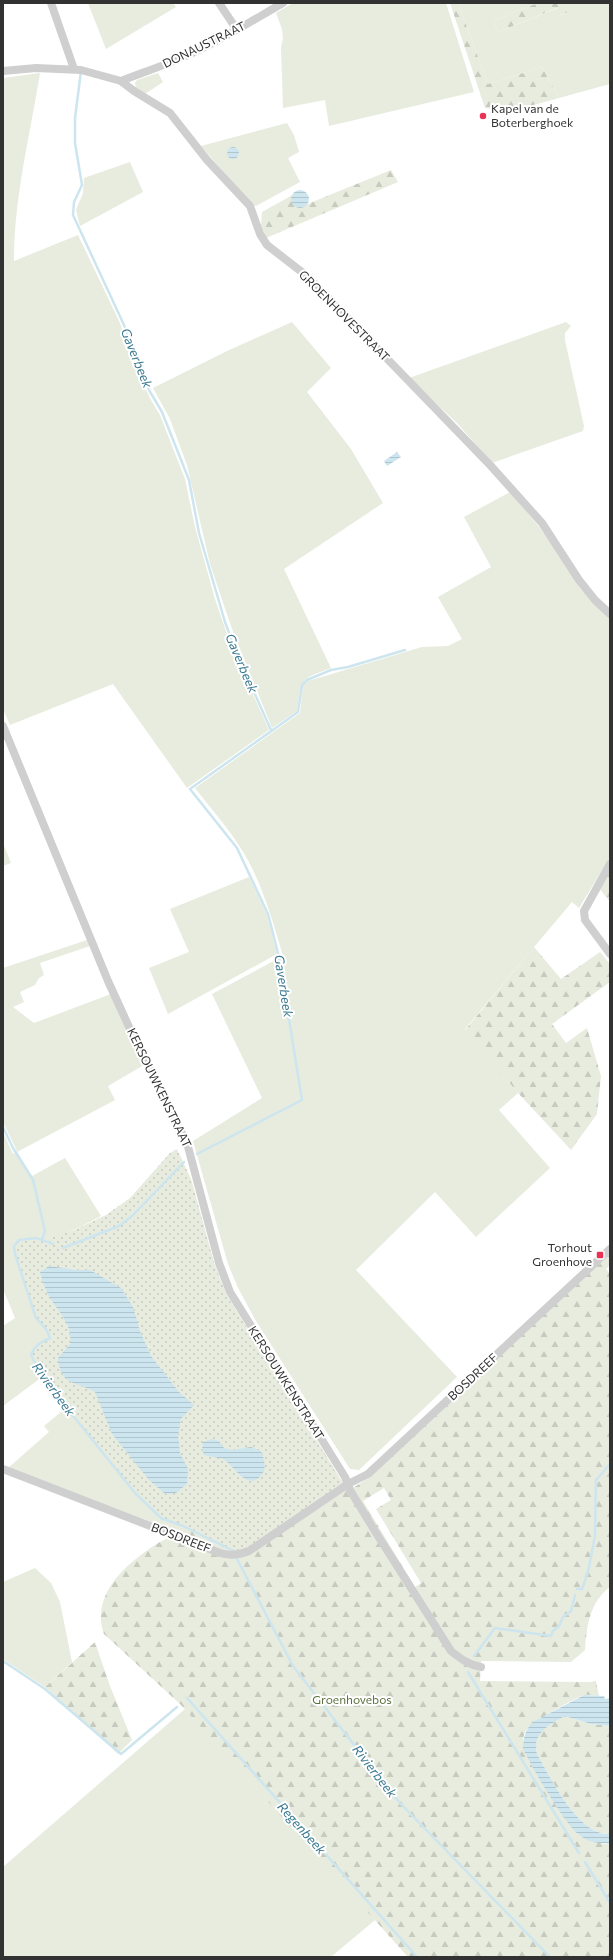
<svg xmlns="http://www.w3.org/2000/svg" width="613" height="1960" font-family="Commissioner,sans-serif">
	<defs>
		<pattern id="forest-firs" width="22" height="20" patternUnits="userSpaceOnUse"><rect width="22" height="20" fill="#e7ecde"/><path d="M5 1l3.5 6h-7zM16 11l3.5 6h-7z" fill="#c7cbbf"/></pattern>
		<pattern id="park-dots" width="8" height="8" patternUnits="userSpaceOnUse"><rect width="8" height="8" fill="#e7ecde"/><path d="M2 2h.1M6 6h.1" fill="none" stroke="#c7cbbf" stroke-width="1.8" stroke-linecap="round"/></pattern>
		<pattern id="water-rules" width="6" height="5" patternUnits="userSpaceOnUse"><rect width="6" height="5" fill="#cde5ef"/><path d="M0 2.5h6" fill="none" stroke="#b0c5cd"/></pattern>
	</defs>
	<rect width="100%" height="100%" fill="#fff"/>
	<g fill="#e7ecde">
		<polygon points="88,3 173,3 176,7 106,49"/>
		<polygon points="293,3 446,3 474,92 329,126 325,100 283,108 281,48 283,38 282,29 276,13"/>
		<polygon points="458,3 538,3 493,21 498,32 558,8 561,15 567,13 563,3 610,3 610,84 559,98 542,67 488,84"/>
		<path d="M40,73C30,136 14,197 14,261L78,235L120,323L133,363L151,400L160,415L185,479L195,527L215,599L231,646L269,730L187,788L113,684L10,725L3,709V78Z"/>
		<polygon points="158,73 163,82 145,94 136,88 135,83 137,80"/>
		<polygon points="287,123 294,135 299,152 288,158 300,182 256,206 252,205 201,146"/>
		<polygon points="130,162 143,192 80,226 76,210 83,193 84,178"/>
		<path d="M292,322L331,368L307,392L351,449L383,503L284,569L331,668C299,680 302,677 297,711L272,728L232,629L210,564L187,465L170,419L153,388L227,351Z"/>
		<polygon points="566,322 571,326 565,333 565,340 584,426 583,431 492,463 457,423 409,378"/>
		<path d="M510,492L540,528L565,563L580,588L610,618V857L579,908L572,902L465,1029L518,1093L499,1110L550,1168L476,1237L435,1192L356,1270L457,1377L359,1470L350,1469L256,1321L238,1288L228,1264L193,1141L262,1098L212,994L283,956C273,922 263,886 245,855C231,831 212,810 195,788L300,713L303,685L308,681L422,647L448,646L462,639L438,597L491,567L464,517Z"/>
		<polygon points="3,843 11,863 3,866"/>
		<polygon points="249,877 267,915 277,954 168,1014 149,968 189,952 170,909"/>
		<path d="M87,940L90,946L40,963L44,975L39,978L35,985L20,992L24,1002L13,1007L34,1023L111,994L144,1065L108,1086L115,1100L17,1152L32,1176L65,1158L101,1216C86,1224 52,1243 36,1238L15,1254L36,1318L46,1329L50,1338L39,1344L33,1361L42,1377L3,1406V1326L15,1318L3,1289V1132L13,1154L17,1151L3,1122V968Z"/>
		<polygon points="67,1407 135,1493 161,1518 183,1526 178,1532 8,1468 49,1432 44,1426"/>
		<polygon points="35,1568 51,1583 60,1602 72,1662 45,1687 3,1659 3,1582"/>
		<polygon points="185,1709 375,1920 331,1957 3,1957 3,1867"/>
	</g>
	<g fill="url(#forest-firs)" fill-rule="evenodd">
		<polygon points="450,3 458,3 488,84 542,67 559,98 497,115 493,114 492,109 485,108"/>
		<polygon points="538,3 563,3 568,12 561,15 557,8 498,32 493,21"/>
		<polygon points="391,170 398,182 266,238 261,226 262,212 298,192 305,205"/>
		<polygon points="610,871 610,902 599,888"/>
		<polygon points="534,947 561,979 600,952 610,964 610,982 552,1024 566,1043 587,1028 601,1076 597,1114 571,1150 518,1093 465,1030"/>
		<path d="M191,1179L214,1263L226,1294L348,1491L370,1477L610,1254V1265L606,1269L610,1274V1587C589,1603 587,1626 585,1650L571,1662L481,1661L480,1681L590,1682L596,1681L599,1696C595,1696 588,1694 584,1695C576,1697 533,1722 528,1728C520,1737 523,1748 527,1757L563,1814L578,1834L604,1844L610,1843V1957H408L181,1705L104,1634C90,1595 126,1564 155,1545C165,1539 175,1535 183,1526L236,1552L237,1416ZM384,1488L391,1500L376,1509L421,1583L415,1587L363,1501Z"/>
		<polygon points="95,1642 110,1686 132,1740 118,1754 45,1687"/>
		<path d="M565,1716L591,1724L610,1726V1834C578,1836 551,1778 537,1754C532,1732 548,1726 565,1716Z"/>
	</g>
	<path fill="url(#park-dots)" d="M177,1149L191,1179L214,1263L226,1294L343,1484L249,1547L236,1552L183,1526L161,1518L135,1493L42,1377L31,1355C35,1346 41,1342 50,1338L46,1329L36,1318L15,1254L14,1246L19,1240L36,1238L42,1240L74,1230L106,1215L130,1198L170,1153Z"/>
	<g fill="url(#water-rules)">
		<circle cx="233" cy="153" r="6"/>
		<circle cx="300" cy="199" r="9"/>
		<polygon points="397,452 401,457 387,466 384,461"/>
		<path d="M49,1266L76,1270H90L121,1288L133,1307L140,1331L151,1356L179,1392L194,1405L181,1419L178,1436L180,1453L188,1469L187,1484L176,1493L165,1494L149,1480L112,1434L95,1392C76,1381 60,1386 58,1358L71,1343C70,1324 64,1318 54,1304C47,1294 43,1284 40,1272Z"/>
		<path d="M212,1439L219,1441L224,1448L232,1450L251,1447L261,1451C264,1458 267,1468 262,1474C248,1494 233,1464 223,1459C217,1457 210,1457 204,1455L202,1449L203,1442Z"/>
		<path d="M584,1695L604,1696L605,1699L610,1698V1726L591,1724L565,1716C548,1726 532,1733 537,1754C551,1778 578,1836 610,1834V1843C598,1844 587,1842 578,1834C563,1821 532,1768 523,1749C523,1738 525,1730 533,1722Z"/>
	</g>
	<g fill="none" stroke-linecap="round" stroke-linejoin="round">
		<g stroke="#cde5ef" stroke-width="2.5">
			<polyline points="81,71 75,118 75,143 82,185 74,202 73,215 124,325 149,390 162,412 189,480 199,533 225,622 236,652 271,730"/>
			<path d="M3,1127L13,1148L33,1180L45,1231L42,1240L36,1238L19,1240L14,1246L15,1254L36,1318L46,1329L50,1338C41,1342 35,1345 31,1355L42,1377L135,1493L161,1518L183,1526L236,1552"/>
			<polyline points="197,1154 302,1100 279,957 268,914 237,848 190,789 298,712 302,685 307,680 331,670 348,667 405,650"/>
			<polyline points="42,1240 53,1244"/>
			<polyline points="63,1248 119,1226 132,1216 184,1162"/>
			<polyline points="237,1559 293,1666 337,1723 399,1802 550,1957"/>
			<polyline points="577,1589 582,1589 588,1572 595,1536 596,1480 610,1464"/>
			<polyline points="474,1656 495,1628 551,1636 553,1631 559,1626 563,1617 571,1611 575,1595"/>
			<polyline points="3,1661 45,1689 121,1754 177,1707"/>
			<polyline points="468,1672 579,1853"/>
			<polyline points="187,1698 417,1957"/>
			<polyline points="585,1862 610,1903"/>
		</g>
		<g stroke="#cfcfcf" stroke-width="8">
			<polyline points="51,3 74,69"/>
			<polyline points="219,3 237,30"/>
			<polyline points="3,71 36,68 81,70 121,81 134,91 170,113 207,160 250,206 260,234 267,245 307,276 490,465 542,523 579,580 595,600 610,614"/>
			<path d="M121,81C147,71 174,62 199,50C228,36 255,19 283,3"/>
			<path d="M3,726L108,981L135,1040L187,1143L219,1263L230,1292L345,1477L350,1490L373,1528L451,1651C461,1659 469,1665 481,1667"/>
			<polyline points="610,864 584,911 585,920 610,954"/>
			<path d="M3,1469L220,1553C230,1556 239,1555 249,1551L348,1484L368,1474L610,1249"/>
		</g>
	</g>
	<g fill="#eb3254" stroke="#fff" stroke-width="1.5">
		<circle cx="483" cy="116" r="4"/>
		<rect x="596" y="1251" width="8" height="8" rx="2"/>
	</g>
	<g text-anchor="middle" stroke-width="4" stroke-linejoin="round" paint-order="stroke">
		<g font-size="12" fill="#323232" stroke="#fff">
			<text transform="translate(204 45) rotate(-26)" y="4">DONAUSTRAAT</text>
			<text transform="translate(344 316) rotate(45)" y="4">GROENHOVESTRAAT</text>
			<text transform="translate(159 1088) rotate(64)" y="4">KERSOUWKENSTRAAT</text>
			<text transform="translate(473 1377) rotate(-43)" y="4">BOSDREEF</text>
			<text transform="translate(286 1383) rotate(58)" y="4">KERSOUWKENSTRAAT</text>
			<text transform="translate(181 1538) rotate(21)" y="4">BOSDREEF</text>
		</g>
		<g font-size="12" fill="#323232" stroke="#fff" text-anchor="start">
			<text x="491" y="113">Kapel van de<tspan x="491" dy="14">Boterberghoek</tspan></text>
			<text x="592" y="1252" text-anchor="end">Torhout<tspan x="592" dy="14">Groenhove</tspan></text>
		</g>
		<g font-size="12" fill="#5b713d" stroke="#fff">
			<text x="352" y="1704">Groenhovebos</text>
		</g>
		<g font-size="13" font-style="italic" fill="#3a7a92" stroke="#fff">
			<text transform="translate(137 358) rotate(68)" y="5">Gaverbeek</text>
			<text transform="translate(242 663) rotate(67)" y="5">Gaverbeek</text>
			<text transform="translate(284 986) rotate(81)" y="5">Gaverbeek</text>
			<text transform="translate(54 1389) rotate(54)" y="5">Rivierbeek</text>
			<text transform="translate(375 1771) rotate(52)" y="5">Rivierbeek</text>
			<text transform="translate(302 1828) rotate(48)" y="5">Regenbeek</text>
		</g>
	</g>
	<rect width="613" height="1960" fill="none" stroke="#323232" stroke-width="8"/>
</svg>
